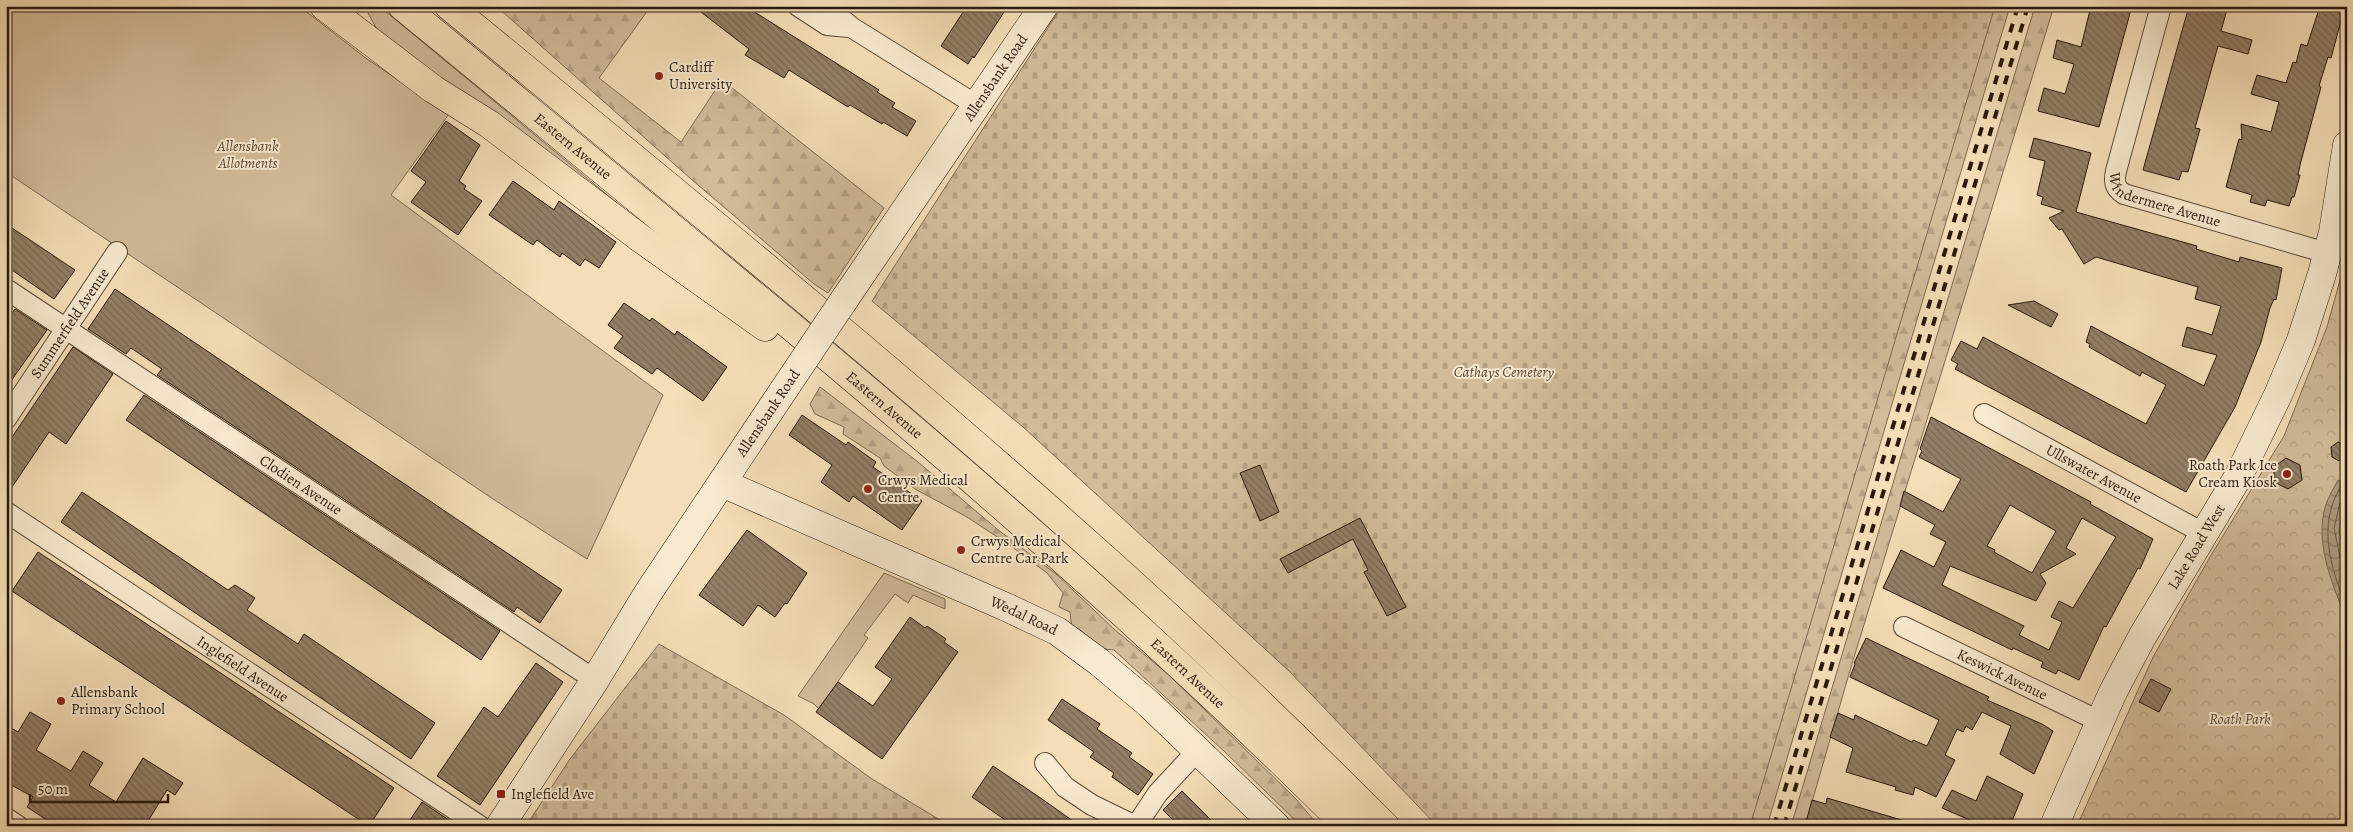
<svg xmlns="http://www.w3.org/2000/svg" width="2353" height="832" font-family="Alegreya,serif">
	<defs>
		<pattern id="forest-firs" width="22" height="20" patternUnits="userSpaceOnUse" patternTransform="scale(1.25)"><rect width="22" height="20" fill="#d2bc9a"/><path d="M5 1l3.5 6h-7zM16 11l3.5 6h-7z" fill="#b4a184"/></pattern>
		<pattern id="cemetery-stones" width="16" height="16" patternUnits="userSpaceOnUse" patternTransform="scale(1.25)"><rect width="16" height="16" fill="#d2bc9a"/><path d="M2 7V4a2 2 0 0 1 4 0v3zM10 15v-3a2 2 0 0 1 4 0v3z" fill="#b4a184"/></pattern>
		<pattern id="park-crowns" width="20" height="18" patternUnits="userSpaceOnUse" patternTransform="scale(1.25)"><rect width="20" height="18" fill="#d2bc9a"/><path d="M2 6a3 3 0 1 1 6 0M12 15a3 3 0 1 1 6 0" fill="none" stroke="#b4a184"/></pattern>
		<pattern id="water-waves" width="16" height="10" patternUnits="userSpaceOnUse" patternTransform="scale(1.25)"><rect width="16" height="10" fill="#af9b7e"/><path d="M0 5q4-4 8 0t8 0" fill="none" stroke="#8e7d66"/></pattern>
		<pattern id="building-back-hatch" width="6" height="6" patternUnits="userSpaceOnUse" patternTransform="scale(1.25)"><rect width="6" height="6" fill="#937f66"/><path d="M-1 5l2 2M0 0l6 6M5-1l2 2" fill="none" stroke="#786752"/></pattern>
	</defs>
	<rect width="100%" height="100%" fill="#f5deb7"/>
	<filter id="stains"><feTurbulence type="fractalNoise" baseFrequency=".004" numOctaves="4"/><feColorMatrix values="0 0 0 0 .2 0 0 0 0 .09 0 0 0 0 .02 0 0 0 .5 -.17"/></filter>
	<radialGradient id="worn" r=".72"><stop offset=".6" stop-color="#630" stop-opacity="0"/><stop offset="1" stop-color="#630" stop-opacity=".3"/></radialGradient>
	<g fill="#d2bc9a" stroke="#7d6a54">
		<polygon points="6,6 299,6 367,59 449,114 391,195 663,395 587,559 493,499 6,172"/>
		<polygon points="364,6 379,6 640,222 637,227 378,31"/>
		<polygon points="884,573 945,599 945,609 913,595 908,603 895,594 864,635 868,638 819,709 814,704 798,696"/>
	</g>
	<g fill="url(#forest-firs)" stroke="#7d6a54">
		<polygon points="496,6 621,6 626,9 628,6 651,6 599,78 681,142 722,80 884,208 828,293 814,284 691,179"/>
		<polygon points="1988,6 2010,6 1767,826 1743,826"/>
		<polygon points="2035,6 2054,6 1851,667 1805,826 1791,826"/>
		<path d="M820,387L918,462L997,529L1056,574L1115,630L1169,675L1295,798L1319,826H1301L1225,752L1114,650C1098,650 1085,639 1072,631L1070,612L1059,607L1063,593L1047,573L1011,546L967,517L915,489L884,466L880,458L843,434L844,427L815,414L810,404Z"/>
	</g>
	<g fill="url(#cemetery-stones)" stroke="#7d6a54">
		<polygon points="1062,6 1995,6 1750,826 1437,826 1289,671 1023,427 872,301"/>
		<polygon points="659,644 784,715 872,779 950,826 526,826 570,759"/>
	</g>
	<polygon fill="url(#park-crowns)" stroke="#7d6a54" points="2347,255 2347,826 2077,826 2153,657 2210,557 2284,436 2327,327"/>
	<path fill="url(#water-waves)" stroke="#796751" d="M2338,480L2347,484V500L2339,529L2347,566V621C2334,588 2316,548 2324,512C2326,500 2333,490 2338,480Z"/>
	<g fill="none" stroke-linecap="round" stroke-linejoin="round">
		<g stroke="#6c5a46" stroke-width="1">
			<path d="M2347,488H2340C2317,526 2331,569 2347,608"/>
			<polyline points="2347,500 2340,503 2334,528 2340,557 2347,561"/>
		</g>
		<polyline stroke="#796751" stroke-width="5.5" points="2341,490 2347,478"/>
	</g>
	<g fill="url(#building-back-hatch)" stroke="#28180e" fill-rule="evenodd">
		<polygon points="693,6 745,6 879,90 877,92 895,103 892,107 916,121 907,136 883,122 882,124 850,105 848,107 789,70 784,78 745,55 749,49"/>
		<polygon points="967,6 1008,6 974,58 973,56 968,64 941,46"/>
		<polygon points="2091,6 2132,6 2099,127 2038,111 2044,88 2065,94 2074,64 2053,58 2057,40 2081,47"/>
		<polygon points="2189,6 2228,6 2221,31 2252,40 2248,54 2218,46 2195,128 2200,129 2188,172 2182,171 2179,180 2143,170"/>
		<polygon points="2320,6 2345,6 2331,58 2328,57 2319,86 2321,87 2300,165 2298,175 2300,175 2294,197 2292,197 2289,206 2267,200 2265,206 2250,202 2252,195 2226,187 2239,139 2242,140 2241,124 2271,132 2279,102 2251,94 2257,75 2286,83 2293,62 2296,63 2301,44 2307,46"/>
		<polygon points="446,121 480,145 459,181 466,186 464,189 482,201 458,235 411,202 426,182 411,171"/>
		<polygon points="2034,138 2091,153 2076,212 2197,246 2196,249 2239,262 2240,257 2282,268 2276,300 2274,299 2270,308 2261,342 2235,407 2186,492 1955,369 1958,364 1951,360 1961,341 1977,349 1983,337 2146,424 2166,385 2142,372 2140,376 2089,347 2090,344 2086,342 2091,326 2204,386 2217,355 2182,346 2187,327 2212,335 2221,306 2195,299 2198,287 2096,257 2084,264 2062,229 2059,230 2049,218 2064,211 2041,204 2043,197 2037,195 2045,161 2029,157"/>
		<polygon points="513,181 554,210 559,201 616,242 599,268 585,259 580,266 562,253 560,257 537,240 533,245 489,215"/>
		<polygon points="6,224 75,270 54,299 6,266"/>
		<polygon points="115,289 562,590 540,623 517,607 514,612 157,375 162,369 131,348 126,354 88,329"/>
		<polygon points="2034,301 2058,314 2051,327 2008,305"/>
		<polygon points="624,303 650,321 652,318 675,335 677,331 727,367 703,401 657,368 652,374 614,348 623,336 608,325"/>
		<polygon points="15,309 47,330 6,388 6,321"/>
		<polygon points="73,347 113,374 66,444 49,432 6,496 6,446"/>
		<polygon points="144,395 500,631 481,660 126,420"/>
		<polygon points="802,415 846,445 848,442 876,462 873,467 922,501 902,530 853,496 849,502 821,482 832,465 789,435"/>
		<path d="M1931,417L2091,502L2090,504L2153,539L2140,569L2138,568L2106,627L2104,626L2079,680L2058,670L2056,674L2041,667L2043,662L2013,648L2012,650L1883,588L1901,550L1934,567L1946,542L1930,534L1935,525L1900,506L1904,491L1943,512L1961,479L1919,457L1922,451L1920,449ZM2010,505L2056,531L2032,573L1994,552L1995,550L1987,546ZM2082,518L2116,537L2073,608L2059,601L2051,617L2062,622L2049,650L2019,635L2024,626L1942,585L1950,566L2036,601L2046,583L2040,574L2076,554L2066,548Z"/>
		<polygon points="2338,442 2347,446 2347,456 2339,461 2332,457 2331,447"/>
		<polygon points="2286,458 2300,465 2302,480 2288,489 2274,482 2274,467"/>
		<polygon points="1260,465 1279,512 1260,521 1240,473"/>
		<polygon points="82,492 228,590 235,585 255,598 247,610 298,644 304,634 435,723 411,759 61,522"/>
		<polygon points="1360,518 1406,607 1387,616 1364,572 1368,570 1353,539 1288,573 1280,559"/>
		<polygon points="747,530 807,573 787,604 785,603 775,617 758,605 743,626 699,595"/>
		<polygon points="38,552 394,788 369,826 12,591"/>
		<polygon points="910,617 925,628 927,626 946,639 944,642 958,652 882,759 816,712 838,682 873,706 892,679 875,667"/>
		<polygon points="1866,638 1989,697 1987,700 2042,724 2053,731 2034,774 2000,754 2011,726 1982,712 1972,730 1966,726 1963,732 1957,729 1945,755 1955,760 1936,797 1915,787 1913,795 1895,790 1896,787 1846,772 1853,748 1830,737 1838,713 1854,720 1855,715 1912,742 1913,740 1927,746 1939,720 1850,677 1855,664 1854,663"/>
		<polygon points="536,663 563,682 480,805 437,776 484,707 498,717"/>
		<polygon points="2151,679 2171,689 2159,712 2139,702"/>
		<polygon points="1062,699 1100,724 1097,729 1132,753 1129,757 1153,774 1138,795 1112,777 1114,773 1090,757 1094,752 1048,720"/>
		<polygon points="30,712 51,724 36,750 71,771 83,751 103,763 89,785 116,802 143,758 183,783 175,795 167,790 145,826 56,826 27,807 33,797 6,782 6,725 18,732"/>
		<polygon points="993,766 1042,799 1080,826 1014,826 972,797"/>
		<polygon points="1987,776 2023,794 2010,826 1970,826 1972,821 1942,808 1952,790 1976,801"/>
		<polygon points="1182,791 1217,826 1179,826 1163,810"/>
		<polygon points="1827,798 1905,821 1904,826 1805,826 1812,800 1826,804"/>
		<polygon points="422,802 458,826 406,826"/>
	</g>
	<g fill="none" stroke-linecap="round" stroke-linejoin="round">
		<g stroke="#5b4a38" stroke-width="22">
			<g id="street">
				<polyline points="798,6 827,25 849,27"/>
				<polyline points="826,6 851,27 976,105"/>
				<path id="s1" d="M2161,6L2116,171C2114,181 2114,188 2124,194L2327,253"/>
				<path id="s2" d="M6,289L595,680"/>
				<path id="s3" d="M1984,414L2205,534"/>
				<path id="s4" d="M6,419L117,252"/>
				<path id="s5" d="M6,512L480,826"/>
				<path id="s6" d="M1904,627L2099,721"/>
				<polyline points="1045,763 1065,787 1092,805 1135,826"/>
				<polyline points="6,818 18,826"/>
				<polyline points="1136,826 1158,793 1198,750"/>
			</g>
		</g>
		<g stroke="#28180e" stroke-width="29">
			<g id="secondary">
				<path id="s7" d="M844,300L1044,6"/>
				<path id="s8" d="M722,483L1006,607L1057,631L1099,662L1149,704L1276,826"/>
				<polyline points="500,826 595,680 648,593 783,391"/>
				<path id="s9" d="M2054,826L2113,692L2142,637L2238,477L2278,395L2301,340L2322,274L2333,232L2347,145"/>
			</g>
		</g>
		<g stroke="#28180e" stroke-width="29">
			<g id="highway">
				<polyline points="324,6 433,89 489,124 640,238 765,327"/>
				<path id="s10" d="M402,6C724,271 1051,531 1347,826"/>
				<path d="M449,6C663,182 879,357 1086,542C1189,633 1288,729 1385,826"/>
			</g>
		</g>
		<use href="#street" stroke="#f8ead0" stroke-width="20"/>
		<use href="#secondary" stroke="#f8ead0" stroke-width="28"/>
		<use href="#highway" stroke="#f5deb7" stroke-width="28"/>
		<g stroke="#28180e" stroke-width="4" stroke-dasharray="9 9" stroke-linecap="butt">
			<polyline points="1774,826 2018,6"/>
			<polyline points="1784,826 2028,6"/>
		</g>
		<g stroke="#28180e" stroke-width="29" stroke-linecap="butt">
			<polyline id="secondary-bridge" points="783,391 844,300"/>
		</g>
		<use href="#secondary-bridge" stroke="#f8ead0" stroke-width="28"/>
	</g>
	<g fill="#8f2418" stroke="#f8ead0" stroke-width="2">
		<circle cx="659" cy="76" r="5"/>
		<circle cx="2287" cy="474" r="5"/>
		<circle cx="868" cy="489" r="5"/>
		<circle cx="961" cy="550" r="5"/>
		<circle cx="61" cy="701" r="5"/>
		<rect x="496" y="789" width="10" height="10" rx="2.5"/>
	</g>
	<g text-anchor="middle" stroke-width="4" stroke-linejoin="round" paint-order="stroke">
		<g font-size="15" fill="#28180e" stroke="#f8ead0" text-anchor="start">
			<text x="669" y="72">Cardiff<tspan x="669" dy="17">University</tspan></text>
			<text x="2277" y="470" text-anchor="end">Roath Park Ice<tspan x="2277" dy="17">Cream Kiosk</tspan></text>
			<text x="878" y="485">Crwys Medical<tspan x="878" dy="17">Centre</tspan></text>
			<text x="971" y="546">Crwys Medical<tspan x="971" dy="17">Centre Car Park</tspan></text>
			<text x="71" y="697">Allensbank<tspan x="71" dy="17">Primary School</tspan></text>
			<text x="511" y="799">Inglefield Ave</text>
		</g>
		<g font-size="15" fill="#28180e" stroke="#f8ead0">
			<text dy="5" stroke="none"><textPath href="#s7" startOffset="269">Allensbank Road</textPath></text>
			<text dy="5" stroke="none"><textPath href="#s10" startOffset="221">Eastern Avenue</textPath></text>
			<text dy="5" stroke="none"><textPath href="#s1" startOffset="235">Windermere Avenue</textPath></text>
			<text dy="5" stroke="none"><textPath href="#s4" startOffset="115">Summerfield Avenue</textPath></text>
			<text dy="5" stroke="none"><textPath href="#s10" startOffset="626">Eastern Avenue</textPath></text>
			<text transform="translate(768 413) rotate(-56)" y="5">Allensbank Road</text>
			<text dy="5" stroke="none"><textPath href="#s3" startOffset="125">Ullswater Avenue</textPath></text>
			<text dy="5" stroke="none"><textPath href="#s2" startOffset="354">Clodien Avenue</textPath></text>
			<text dy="5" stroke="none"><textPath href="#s9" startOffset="314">Lake Road West</textPath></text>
			<text dy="5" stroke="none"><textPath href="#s8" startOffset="330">Wedal Road</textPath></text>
			<text dy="5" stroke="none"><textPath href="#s5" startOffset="284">Inglefield Avenue</textPath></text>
			<text dy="5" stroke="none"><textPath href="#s10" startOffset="1031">Eastern Avenue</textPath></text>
			<text dy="5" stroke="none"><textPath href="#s6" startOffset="109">Keswick Avenue</textPath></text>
		</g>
		<g font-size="15" font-style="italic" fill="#5b4938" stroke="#f8ead0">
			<text x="248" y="151">Allensbank<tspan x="248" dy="17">Allotments</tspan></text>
			<text x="1504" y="377">Cathays Cemetery</text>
			<text x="2240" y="724">Roath Park</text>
		</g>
	</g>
	<rect width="2353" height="832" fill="none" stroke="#f5deb7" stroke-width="25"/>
	<rect x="8" y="8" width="2338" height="817" fill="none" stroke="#28180e" stroke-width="2.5"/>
	<rect x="12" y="12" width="2328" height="807" fill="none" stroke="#28180e"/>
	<path d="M30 794v8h138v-8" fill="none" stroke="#28180e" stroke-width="2.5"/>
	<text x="38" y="794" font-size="15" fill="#28180e" stroke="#f8ead0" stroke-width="4" paint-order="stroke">50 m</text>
	<rect width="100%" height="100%" filter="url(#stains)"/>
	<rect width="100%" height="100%" fill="url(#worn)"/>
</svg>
